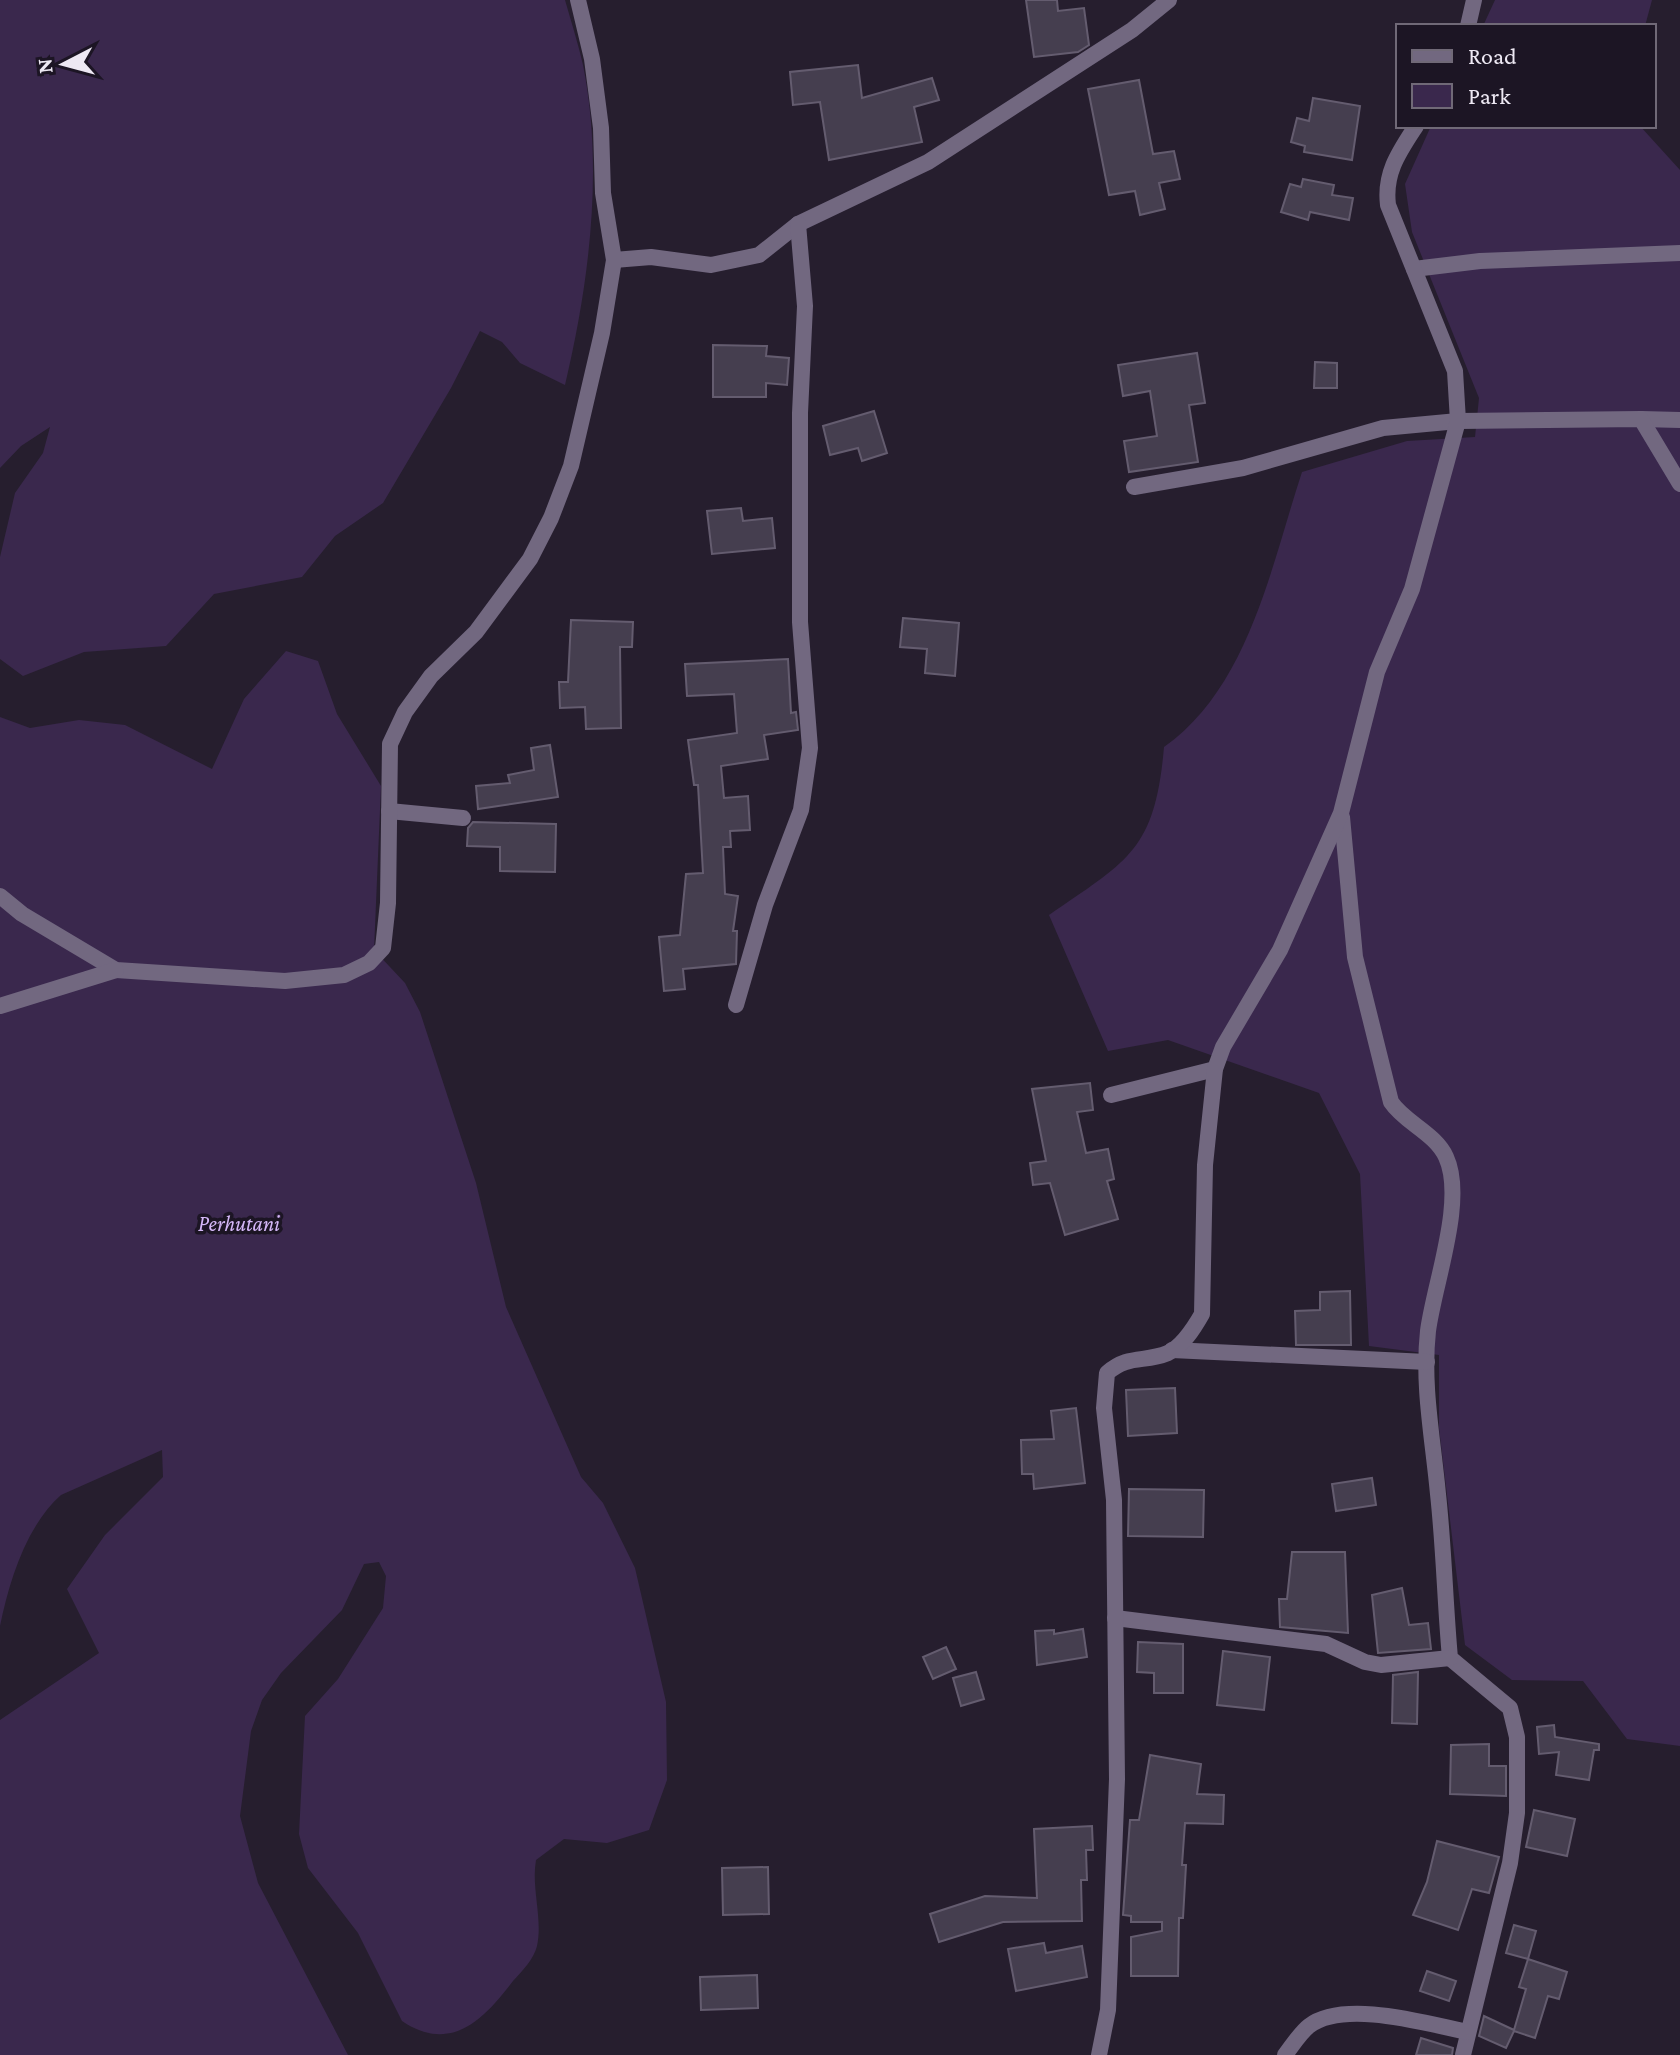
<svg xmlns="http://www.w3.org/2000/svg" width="1680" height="2055" font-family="'Crimson Pro',serif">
	<rect width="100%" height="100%" fill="#261e2e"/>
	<g fill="#3a284d">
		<path d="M0,0H565C571,21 578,43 583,65C604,169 589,283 565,385L520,363L502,342L480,331L451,388L383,503L335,536L302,577L214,594L166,646L84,652L23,676L0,659V557L15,493L43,453L50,427L21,446L0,468Z"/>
		<polygon points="1495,0 1652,0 1645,26 1483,26"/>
		<path d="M1431,126H1640L1680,170V1746L1627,1739L1583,1681L1512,1680L1465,1645L1439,1428V1355L1369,1346L1360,1174L1319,1093L1168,1040L1108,1051L1049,915C1129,860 1155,850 1164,747C1249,687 1271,566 1302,472L1407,441L1475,437L1479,398L1412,232L1405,184Z"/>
		<path d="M286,651L318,661L337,714L381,786L374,950L405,983L420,1012L476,1183L506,1307L581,1477L603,1503L635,1568L666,1702L667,1780L649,1830L607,1843L564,1839L536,1860C531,1888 543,1918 537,1946C534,1959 522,1971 513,1981C484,2019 451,2054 402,2021L358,1933L308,1868L299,1834L305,1716L338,1679L383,1608L386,1576L379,1562L364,1564L342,1610L281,1673L262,1700L251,1731L240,1816L258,1883L348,2055H0V1720L99,1653L67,1589L105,1535L163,1477L162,1450L61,1495C26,1526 9,1582 0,1626V717L30,728L79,720L125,725L212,769L244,699Z"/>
	</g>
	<g fill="#453e4f" stroke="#645c6f" stroke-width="2">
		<polygon points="1026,0 1057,0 1058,11 1084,8 1089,45 1078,52 1034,57"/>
		<polygon points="858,65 862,98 932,78 939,100 914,107 922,142 829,160 820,102 793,105 790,72"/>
		<polygon points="1139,80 1153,154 1174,151 1180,179 1159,183 1165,209 1140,215 1135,191 1109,195 1088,89"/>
		<polygon points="1313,98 1360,106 1352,160 1304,152 1305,146 1291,142 1297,118 1309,121"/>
		<polygon points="1303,179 1334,185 1332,195 1353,198 1349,220 1310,212 1308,220 1281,212 1290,184 1301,187"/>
		<polygon points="713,345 767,346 766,356 789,358 787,385 766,383 766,397 713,397"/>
		<polygon points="1197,353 1205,403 1189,405 1198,462 1129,472 1124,441 1157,436 1150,391 1123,396 1118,365"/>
		<polygon points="1315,362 1337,363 1337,388 1314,388"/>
		<polygon points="874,411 887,453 862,461 858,448 830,455 823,426"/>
		<polygon points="741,508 743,521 772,518 775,548 712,554 707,511"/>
		<polygon points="903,618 959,623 955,676 925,673 927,649 900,647"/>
		<polygon points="571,620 633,622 632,647 620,647 621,728 586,729 585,707 560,708 559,682 568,682"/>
		<polygon points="788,659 791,713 796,712 798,730 764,735 768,759 721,766 724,798 748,796 750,830 730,831 731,847 723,847 725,894 738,896 733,931 737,931 736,964 683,969 685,989 664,991 659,937 680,935 686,874 703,873 698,785 694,785 688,740 737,733 734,694 687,696 685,664"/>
		<polygon points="550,745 558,797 478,809 476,786 510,783 508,775 534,770 531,748"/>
		<polygon points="473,822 556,824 555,872 500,871 500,847 467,846 468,828"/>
		<polygon points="1090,1083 1093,1110 1077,1112 1086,1153 1108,1149 1114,1179 1107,1181 1118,1219 1065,1235 1050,1183 1033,1185 1030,1163 1046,1161 1032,1089"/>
		<polygon points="1350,1291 1351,1345 1296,1345 1295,1311 1320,1310 1320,1292"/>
		<polygon points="1175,1388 1177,1433 1128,1436 1126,1390"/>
		<polygon points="1076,1408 1085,1483 1034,1489 1033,1474 1022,1474 1021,1440 1054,1439 1051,1411"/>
		<polygon points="1372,1478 1376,1505 1336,1511 1332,1484"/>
		<polygon points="1129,1489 1204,1490 1203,1537 1128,1536"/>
		<polygon points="1292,1552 1345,1552 1348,1633 1280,1627 1279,1599 1287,1599"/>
		<polygon points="1402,1588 1409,1625 1428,1623 1431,1649 1378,1653 1372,1595"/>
		<polygon points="1083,1629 1087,1657 1037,1665 1035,1631 1054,1630 1054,1634"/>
		<polygon points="1138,1642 1183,1644 1183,1693 1154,1693 1154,1673 1137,1672"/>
		<polygon points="946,1647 956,1669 933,1679 923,1657"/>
		<polygon points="1223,1651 1270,1657 1264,1710 1217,1705"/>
		<polygon points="976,1672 984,1699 961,1706 953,1678"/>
		<polygon points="1418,1672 1417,1724 1392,1723 1393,1675"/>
		<polygon points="1554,1725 1555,1737 1599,1744 1599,1750 1594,1750 1589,1780 1556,1775 1559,1752 1539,1754 1537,1727"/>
		<polygon points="1489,1744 1489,1766 1506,1766 1506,1796 1450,1794 1451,1745"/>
		<polygon points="1150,1755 1201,1764 1197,1794 1224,1795 1223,1824 1185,1823 1182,1865 1186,1865 1183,1918 1179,1918 1178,1976 1131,1976 1131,1937 1162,1931 1162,1922 1131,1922 1131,1916 1123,1915 1130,1820 1139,1820"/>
		<polygon points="1534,1810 1575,1819 1567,1856 1526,1847"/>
		<polygon points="1092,1826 1093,1850 1086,1850 1087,1880 1081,1880 1082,1921 1003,1922 939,1942 930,1914 985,1896 1037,1898 1034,1829"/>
		<polygon points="1437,1841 1499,1857 1489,1893 1472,1889 1458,1930 1413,1915 1427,1882"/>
		<polygon points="768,1867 769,1914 723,1915 722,1868"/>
		<polygon points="1514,1925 1536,1931 1528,1959 1506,1953"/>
		<polygon points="1044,1943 1046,1953 1082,1946 1087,1977 1016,1991 1008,1949"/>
		<polygon points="1528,1959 1567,1972 1559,1999 1548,1996 1535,2038 1514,2031 1506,2048 1479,2036 1484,2016 1514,2030 1526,1989 1519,1987"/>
		<polygon points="1427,1971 1456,1981 1449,2001 1420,1991"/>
		<polygon points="757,1975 758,2008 701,2010 700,1977"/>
		<polygon points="1421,2038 1453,2048 1452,2055 1416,2055"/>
	</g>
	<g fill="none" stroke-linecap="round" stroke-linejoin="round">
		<g stroke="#726880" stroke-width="16">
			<polyline points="1468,26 1474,0"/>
			<polyline points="614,260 651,257 711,265 759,255 798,224 928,162 1132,30 1169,0"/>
			<polyline points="1414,269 1480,261 1680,253"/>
			<polyline points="1641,419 1680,420"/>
			<polyline points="1134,487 1243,468 1383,428 1458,421 1641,419 1680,484"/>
			<polyline points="389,811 463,818"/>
			<path d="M1342,817L1355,957L1391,1102C1405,1123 1435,1133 1446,1157C1466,1200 1434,1284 1428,1331C1422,1386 1433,1439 1438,1494C1444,1549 1445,1603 1450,1658L1510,1708L1517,1737V1813L1510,1863L1463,2055"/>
			<polyline points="0,896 22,914 116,970 285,981 344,975 369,963 383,948 388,903 390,744 405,712 431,676 476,632 530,559 551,518 571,466 602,333 614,260 603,193 601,128 592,59 578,0"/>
			<polyline points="736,1005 765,905 801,810 810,748 800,622 800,413 805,306 798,224"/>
			<polyline points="0,1006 116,970"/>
			<polyline points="1111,1095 1215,1069"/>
			<polyline points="1172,1350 1427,1362"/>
			<polyline points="1115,1618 1326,1644 1365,1662 1381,1665 1450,1658"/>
			<path d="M1099,2055L1108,2010L1117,1779L1114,1500L1104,1408L1107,1373C1129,1354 1144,1363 1168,1353C1183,1346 1194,1328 1202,1314L1205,1165L1215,1069L1223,1047L1280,950L1341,813L1377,672L1412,589L1458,421L1455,371L1388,205C1384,173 1399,152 1416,126"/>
			<path d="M1285,2055C1292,2046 1300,2033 1309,2026C1344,1999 1428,2024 1468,2032"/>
		</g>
	</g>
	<g text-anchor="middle" stroke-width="7" stroke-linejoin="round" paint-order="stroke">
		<g font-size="22" font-style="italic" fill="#d4b7f7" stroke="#1c1524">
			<text x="239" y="1231">Perhutani</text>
		</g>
	</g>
	<rect x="1396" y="24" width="260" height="104" fill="#1c1524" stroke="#706977" stroke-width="2"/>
	<rect x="1412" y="50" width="40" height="12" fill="#726880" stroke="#706977" stroke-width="2"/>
	<text x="1468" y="64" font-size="24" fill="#ede8f3">Road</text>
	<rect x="1412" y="84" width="40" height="24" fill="#3a284d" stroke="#706977" stroke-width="2"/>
	<text x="1468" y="104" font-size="24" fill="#ede8f3">Park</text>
	<g transform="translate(64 64) rotate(264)" stroke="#1c1524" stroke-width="6" paint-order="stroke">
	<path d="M0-6L14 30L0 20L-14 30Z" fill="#ede8f3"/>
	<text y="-12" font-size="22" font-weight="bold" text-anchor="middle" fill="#ede8f3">N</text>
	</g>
</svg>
